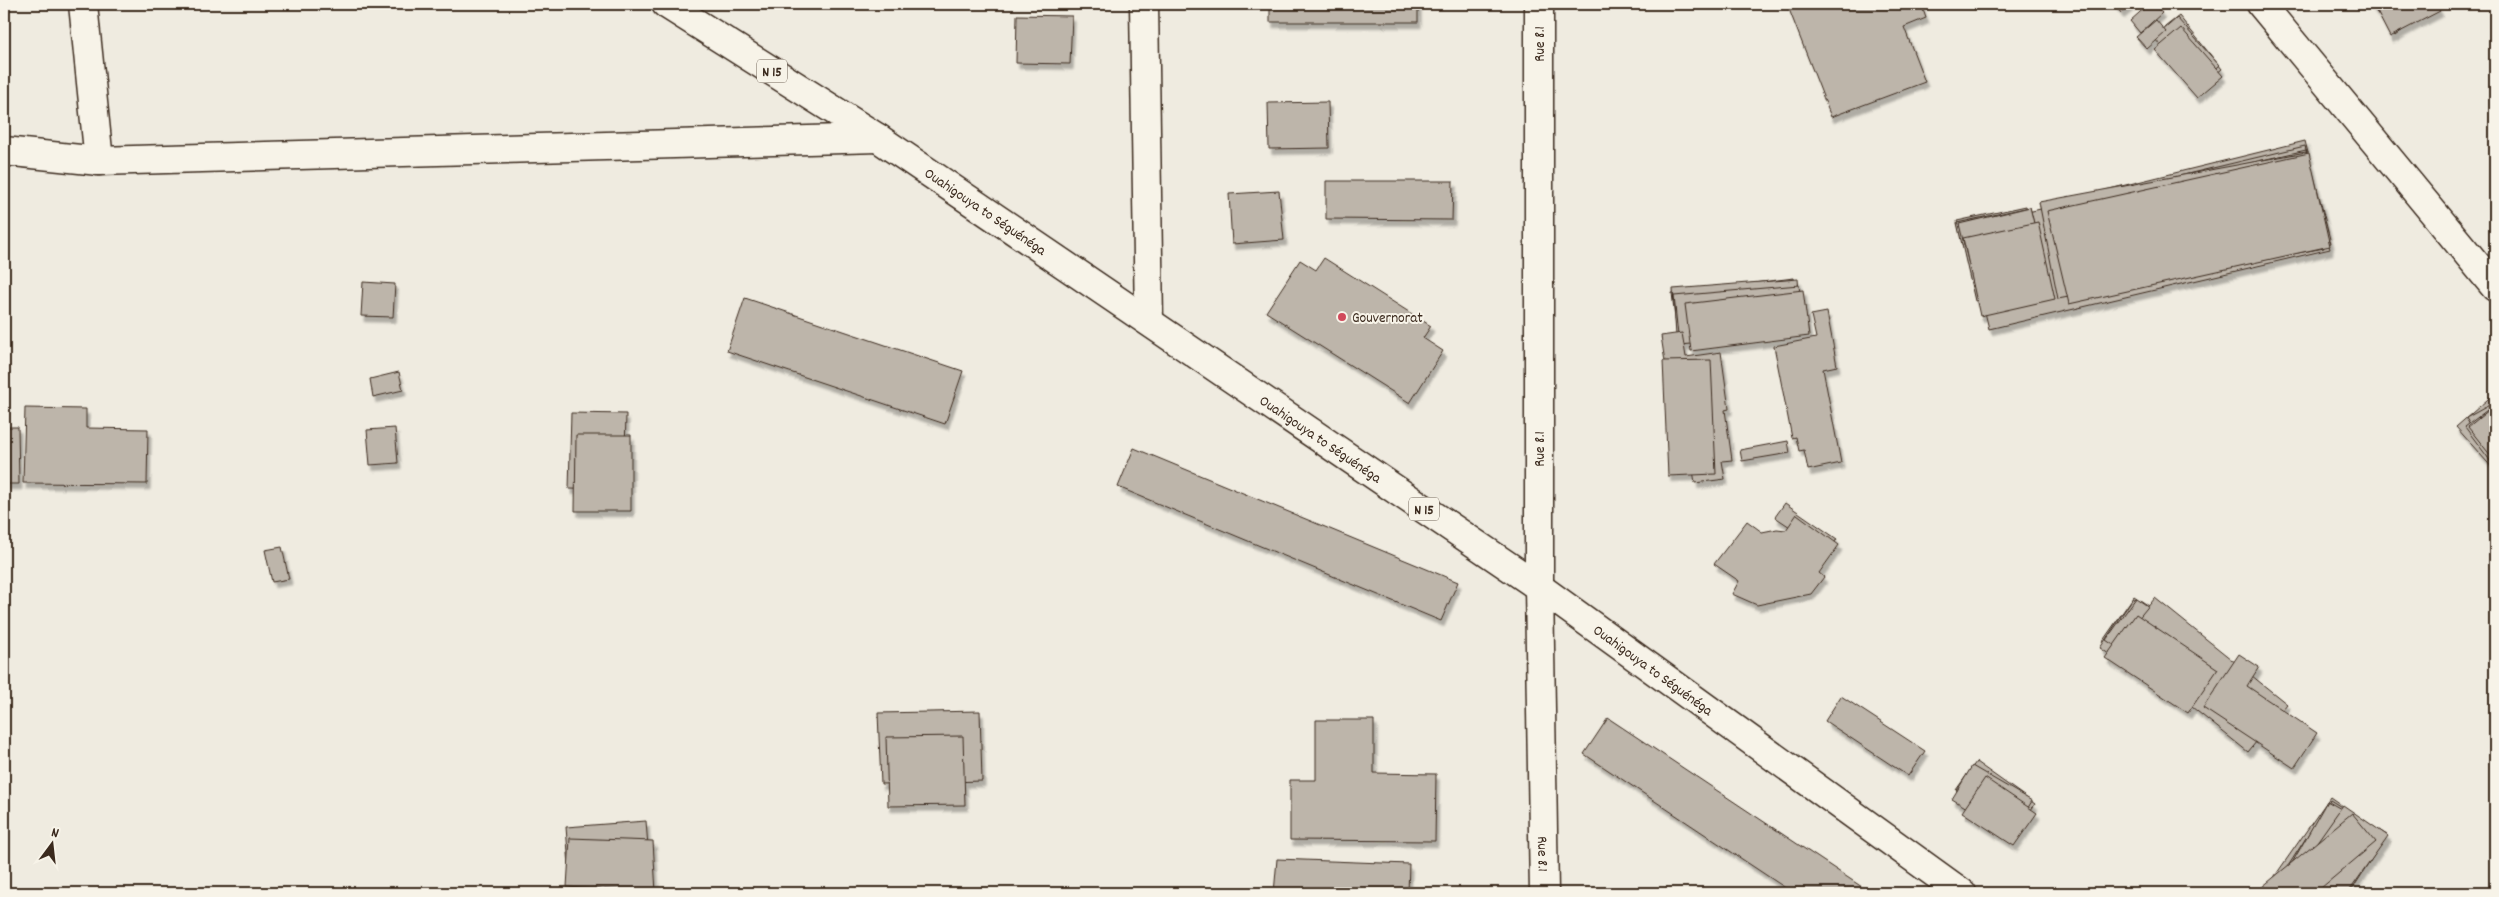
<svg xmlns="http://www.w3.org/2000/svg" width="2499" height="897" font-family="Dekko,sans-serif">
	<defs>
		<filter id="shadow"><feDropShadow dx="3" dy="5.5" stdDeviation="1" flood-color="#0004"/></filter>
	</defs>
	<rect width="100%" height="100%" fill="#efebe0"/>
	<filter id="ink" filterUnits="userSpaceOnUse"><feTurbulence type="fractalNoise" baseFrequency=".02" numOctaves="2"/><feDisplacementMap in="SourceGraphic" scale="10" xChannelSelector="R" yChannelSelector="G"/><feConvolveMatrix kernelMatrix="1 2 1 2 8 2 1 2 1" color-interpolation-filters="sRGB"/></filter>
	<g filter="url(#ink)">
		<g fill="#bdb5aa" stroke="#3b2a1e" filter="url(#shadow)">
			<rect x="1270" y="4" width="148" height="18"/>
			<polygon points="1787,4 1921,4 1926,18 1904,27 1925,82 1831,117"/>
			<polygon points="2114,4 2132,4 2121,13"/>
			<polygon points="2149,4 2154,4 2162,13 2140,33 2130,21"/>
			<polygon points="2370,4 2434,4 2435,5 2395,36"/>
			<polygon points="2373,4 2436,4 2440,11 2390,37"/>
			<polygon points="1017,15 1072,16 1070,64 1016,63"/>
			<polygon points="2179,16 2222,69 2200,87 2156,34"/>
			<polygon points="2177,18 2219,65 2196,86 2154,38"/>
			<polygon points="2156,20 2166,32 2147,49 2136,37"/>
			<polygon points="2181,28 2223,76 2197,98 2155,50"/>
			<polygon points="1328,102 1329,148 1269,149 1268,103"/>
			<polygon points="2305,141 2331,243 2066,309 2040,206"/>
			<polygon points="2305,146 2330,249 1989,329 1965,227"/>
			<polygon points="2306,150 2326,237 2068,295 2048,209"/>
			<polygon points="2306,152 2324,248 2058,299 2039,202"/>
			<polygon points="2309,153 2330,246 2069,304 2047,211"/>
			<polygon points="1326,181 1453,181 1452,220 1326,219"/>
			<polygon points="1279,191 1284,240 1232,244 1229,194"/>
			<polygon points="2026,206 2043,285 1975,299 1957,221"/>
			<polygon points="2030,207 2048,286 1975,301 1957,223"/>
			<polygon points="2030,207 2050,288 1979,305 1959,224"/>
			<polygon points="2038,222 2055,299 1980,316 1963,238"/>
			<polygon points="1324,258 1431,326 1423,338 1443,351 1410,403 1266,312 1300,260 1316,270"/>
			<polygon points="1794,278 1800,321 1677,336 1672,293"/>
			<polygon points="1798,279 1802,326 1676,336 1673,289"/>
			<polygon points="363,282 395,284 393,317 361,316"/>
			<polygon points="1799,285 1804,334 1679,345 1674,296"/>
			<polygon points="1803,290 1809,336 1691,351 1685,304"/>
			<polygon points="745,298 963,371 945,424 727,351"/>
			<polygon points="1827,312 1837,366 1823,369 1841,463 1808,470 1804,450 1799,451 1796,437 1792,438 1774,346 1816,338 1811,315"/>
			<polygon points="1682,333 1686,357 1721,352 1729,409 1725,410 1732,460 1722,461 1725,479 1695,483 1686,425 1675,426 1661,336"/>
			<polygon points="1711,360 1716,474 1668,476 1663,361"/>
			<polygon points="399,372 403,390 373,397 370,379"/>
			<polygon points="2495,393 2495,471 2456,427"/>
			<polygon points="2495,402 2495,470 2466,418"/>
			<polygon points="2495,404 2495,467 2465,427"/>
			<polygon points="2495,405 2495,461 2468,427"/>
			<polygon points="25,408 86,409 86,428 148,429 147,484 23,483"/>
			<polygon points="571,413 626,414 624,490 569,489"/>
			<polygon points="4,427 18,427 19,484 4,484"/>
			<polygon points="395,428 398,463 370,465 367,430"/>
			<polygon points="576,435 631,435 631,511 575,511"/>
			<polygon points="1788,441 1790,453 1742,461 1740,450"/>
			<polygon points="1134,448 1458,582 1441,621 1118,487"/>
			<polygon points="1785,503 1837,539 1828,552 1775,517"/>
			<polygon points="1797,514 1839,545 1819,573 1824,577 1811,594 1757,605 1732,594 1739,581 1714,564 1747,521 1762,532 1777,529 1786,530"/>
			<polygon points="282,547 289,579 272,582 265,550"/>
			<polygon points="2134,596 2223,655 2193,702 2102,642"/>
			<polygon points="2133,598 2219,655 2186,705 2100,648"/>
			<polygon points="2136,598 2217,654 2188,696 2106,640"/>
			<polygon points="2155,598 2287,704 2248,752 2116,646"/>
			<polygon points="2136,614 2218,669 2188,713 2105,658"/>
			<polygon points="2239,654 2259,667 2247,686 2317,733 2294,768 2203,708"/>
			<polygon points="1841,696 1925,751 1908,776 1825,721"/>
			<polygon points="980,711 982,781 881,784 878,713"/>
			<polygon points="1608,718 1871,893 1793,893 1584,754"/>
			<polygon points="1316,720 1374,720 1374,773 1436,774 1435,841 1290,840 1290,780 1316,780"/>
			<polygon points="963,736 965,805 888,806 886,737"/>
			<polygon points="1976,762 2035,804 2016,832 1956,790"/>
			<polygon points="1972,766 2032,801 2012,835 1952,799"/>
			<polygon points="1985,778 2037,813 2014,846 1962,812"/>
			<polygon points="2330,797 2383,834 2341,893 2263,893"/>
			<polygon points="2330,800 2387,835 2350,893 2271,893"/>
			<polygon points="2327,801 2382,832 2348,893 2275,893"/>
			<polygon points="2343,805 2388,836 2348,893 2281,893"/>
			<polygon points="2352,813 2376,842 2315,893 2258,893 2256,892"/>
			<polygon points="646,821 650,873 570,879 566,827"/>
			<polygon points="570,838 653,841 656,893 567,887"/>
			<polygon points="1277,859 1409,864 1408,893 1274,893"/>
		</g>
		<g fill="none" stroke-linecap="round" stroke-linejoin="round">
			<g stroke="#3b2a1e" stroke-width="31">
				<g id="minor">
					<polyline points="1144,4 1149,321"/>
					<path id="s1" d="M1539,4V587L1544,893"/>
					<polyline points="2261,4 2495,287"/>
					<polyline points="99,161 878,138"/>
				</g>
			</g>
			<g stroke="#3b2a1e" stroke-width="31">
				<polyline id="secondary" points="4,151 99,161 83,4"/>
			</g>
			<g stroke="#3b2a1e" stroke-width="31">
				<g id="primary">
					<path id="s2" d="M666,4L878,138L1539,587L1962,893"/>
				</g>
			</g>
			<use href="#minor" stroke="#f7f3e8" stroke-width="28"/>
			<use href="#secondary" stroke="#f7f3e8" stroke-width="28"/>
			<use href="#primary" stroke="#f7f3e8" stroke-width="28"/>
		</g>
	</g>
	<circle fill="#d1495b" stroke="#f7f3e8" stroke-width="2" cx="1342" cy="317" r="5"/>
	<g text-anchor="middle" stroke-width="4" stroke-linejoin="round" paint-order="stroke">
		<g fill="#f7f3e8" stroke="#73665b" stroke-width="1">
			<rect x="757" y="59.5" width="30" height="23" rx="4"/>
			<rect x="1409" y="497.5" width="30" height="23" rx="4"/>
		</g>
		<g font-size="14" font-weight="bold" fill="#3b2a1e">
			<text x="772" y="76">N 15</text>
			<text x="1424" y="514">N 15</text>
		</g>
		<g font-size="15" fill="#3b2a1e" stroke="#f7f3e8">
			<text transform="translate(1539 44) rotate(-90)" y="5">Rue 8.1</text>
			<text dy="5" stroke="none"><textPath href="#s2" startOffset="381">Ouahigouya to Séguénéga</textPath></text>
			<text dy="5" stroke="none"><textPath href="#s2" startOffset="786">Ouahigouya to Séguénéga</textPath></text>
			<text transform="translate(1539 449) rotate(-90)" y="5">Rue 8.1</text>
			<text dy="5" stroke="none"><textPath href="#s2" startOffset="1191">Ouahigouya to Séguénéga</textPath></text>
			<text dy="5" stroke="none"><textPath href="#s1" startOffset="850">Rue 8.1</textPath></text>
		</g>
		<g font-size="15" fill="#3b2a1e" stroke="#f7f3e8" text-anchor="start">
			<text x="1352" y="322">Gouvernorat</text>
		</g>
	</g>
	<rect width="2499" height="897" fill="none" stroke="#f7f3e8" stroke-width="20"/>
	<rect x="10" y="10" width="2479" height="877" fill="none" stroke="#3b2a1e" stroke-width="2" filter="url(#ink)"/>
	<g transform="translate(52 844) rotate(15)" stroke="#f7f3e8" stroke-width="4" paint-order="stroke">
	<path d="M0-4L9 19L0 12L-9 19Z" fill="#3b2a1e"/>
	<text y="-8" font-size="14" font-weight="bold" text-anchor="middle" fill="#3b2a1e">N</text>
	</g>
</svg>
